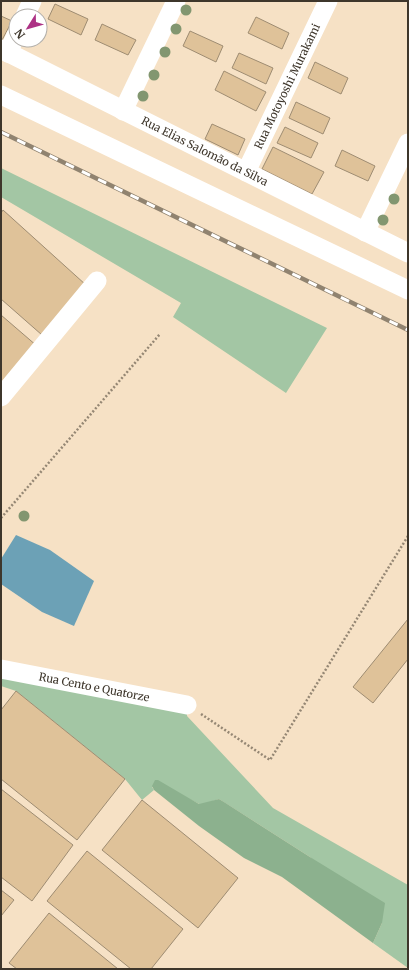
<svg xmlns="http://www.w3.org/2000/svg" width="409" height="970" font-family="Merriweather,serif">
	<rect width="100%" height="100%" fill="#f6e1c5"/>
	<g fill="#a3c6a4">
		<polygon points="1,168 327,328 286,393 173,317 181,303 1,197"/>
		<polygon points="1,669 187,705 187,716 273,808 408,885 408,968 373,943 382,923 310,857 219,799 201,805 174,791 152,787 154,790 142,800 125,779 16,691 1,686"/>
	</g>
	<polygon fill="#8cb18e" points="155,780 158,780 199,804 219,799 224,802 310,857 385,903 382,923 373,943 282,877 244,858 199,826 154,790 152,786"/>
	<polygon fill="#6ca1b6" points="16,535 50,550 94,581 74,626 42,612 1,584 1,559"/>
	<g fill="#dfc299" stroke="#9e8c72">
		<polygon points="55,4 88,19 81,35 48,19"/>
		<polygon points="1,16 12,21 1,42"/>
		<polygon points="256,17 289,33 282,49 248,33"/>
		<polygon points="102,24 136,40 128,55 95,40"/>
		<polygon points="190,31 223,46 216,62 183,46"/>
		<polygon points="239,53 273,68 266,84 232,68"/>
		<polygon points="315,62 348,78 341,94 308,78"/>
		<polygon points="224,71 266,92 256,111 215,90"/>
		<polygon points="296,102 330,118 323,134 289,118"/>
		<polygon points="212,124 245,139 238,155 205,139"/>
		<polygon points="285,127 318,143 311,158 277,143"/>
		<polygon points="273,147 324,172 312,194 262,169"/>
		<polygon points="342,150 375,166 368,181 335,166"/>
		<polygon points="3,210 86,285 42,335 1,299 1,213"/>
		<polygon points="1,315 37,346 1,386"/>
		<polygon points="408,619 408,659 373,703 353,687"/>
		<polygon points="16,691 125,779 77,840 1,779 1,710"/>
		<polygon points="1,789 73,845 32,901 1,877"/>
		<polygon points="142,800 238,878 198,928 102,850"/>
		<polygon points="87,851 183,929 151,969 131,969 47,901"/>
		<polygon points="1,890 14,900 1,916"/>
		<polygon points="49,913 118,969 17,969 9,963"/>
	</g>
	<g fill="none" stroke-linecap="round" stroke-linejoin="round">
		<g stroke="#958774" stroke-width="2.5" stroke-dasharray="2 2" stroke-linecap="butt">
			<polyline points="1,518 160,334"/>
			<polyline points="201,714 270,760 408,536"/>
		</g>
		<g stroke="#fff" stroke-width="19">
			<polyline points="25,16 32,1"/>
			<path id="s1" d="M1,49L408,253"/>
			<polyline points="8,53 16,35"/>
			<polyline points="1,95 408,290"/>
			<polyline points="123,111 176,1"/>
			<path id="s2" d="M246,172L328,1"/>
			<polyline points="365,232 408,143"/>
			<polyline points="1,397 97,281"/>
			<path id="s3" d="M1,669L187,705"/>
		</g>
		<g stroke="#908370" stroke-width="4.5">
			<polyline id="rail" points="1,132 408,330"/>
		</g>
		<use href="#rail" stroke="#fff" stroke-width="3" stroke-dasharray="9" stroke-linecap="butt"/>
	</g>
	<g fill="#829670">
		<circle cx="186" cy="10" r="5.5"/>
		<circle cx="176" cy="29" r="5.5"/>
		<circle cx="165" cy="52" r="5.5"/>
		<circle cx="154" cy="75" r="5.5"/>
		<circle cx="143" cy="96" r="5.5"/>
		<circle cx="394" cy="199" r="5.5"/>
		<circle cx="383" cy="220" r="5.5"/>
		<circle cx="24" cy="516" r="5.5"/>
	</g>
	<g text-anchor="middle" stroke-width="3" stroke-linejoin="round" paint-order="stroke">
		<g font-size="11" fill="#3e362b" stroke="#fff">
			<text dy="4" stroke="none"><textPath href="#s2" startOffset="95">Rua Motoyoshi Murakami</textPath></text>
			<text dy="4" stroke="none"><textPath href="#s1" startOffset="228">Rua Elias Salomão da Silva</textPath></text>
			<text dy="4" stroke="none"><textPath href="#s3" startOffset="95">Rua Cento e Quatorze</textPath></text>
		</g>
	</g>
	<rect width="409" height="970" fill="none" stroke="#3e362b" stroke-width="4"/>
	<g transform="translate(28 28) rotate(233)"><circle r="19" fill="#ffffff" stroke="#b2afaa"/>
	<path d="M0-3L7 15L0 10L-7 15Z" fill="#ad3285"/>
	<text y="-6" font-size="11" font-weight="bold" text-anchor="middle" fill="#3e362b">N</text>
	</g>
</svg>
